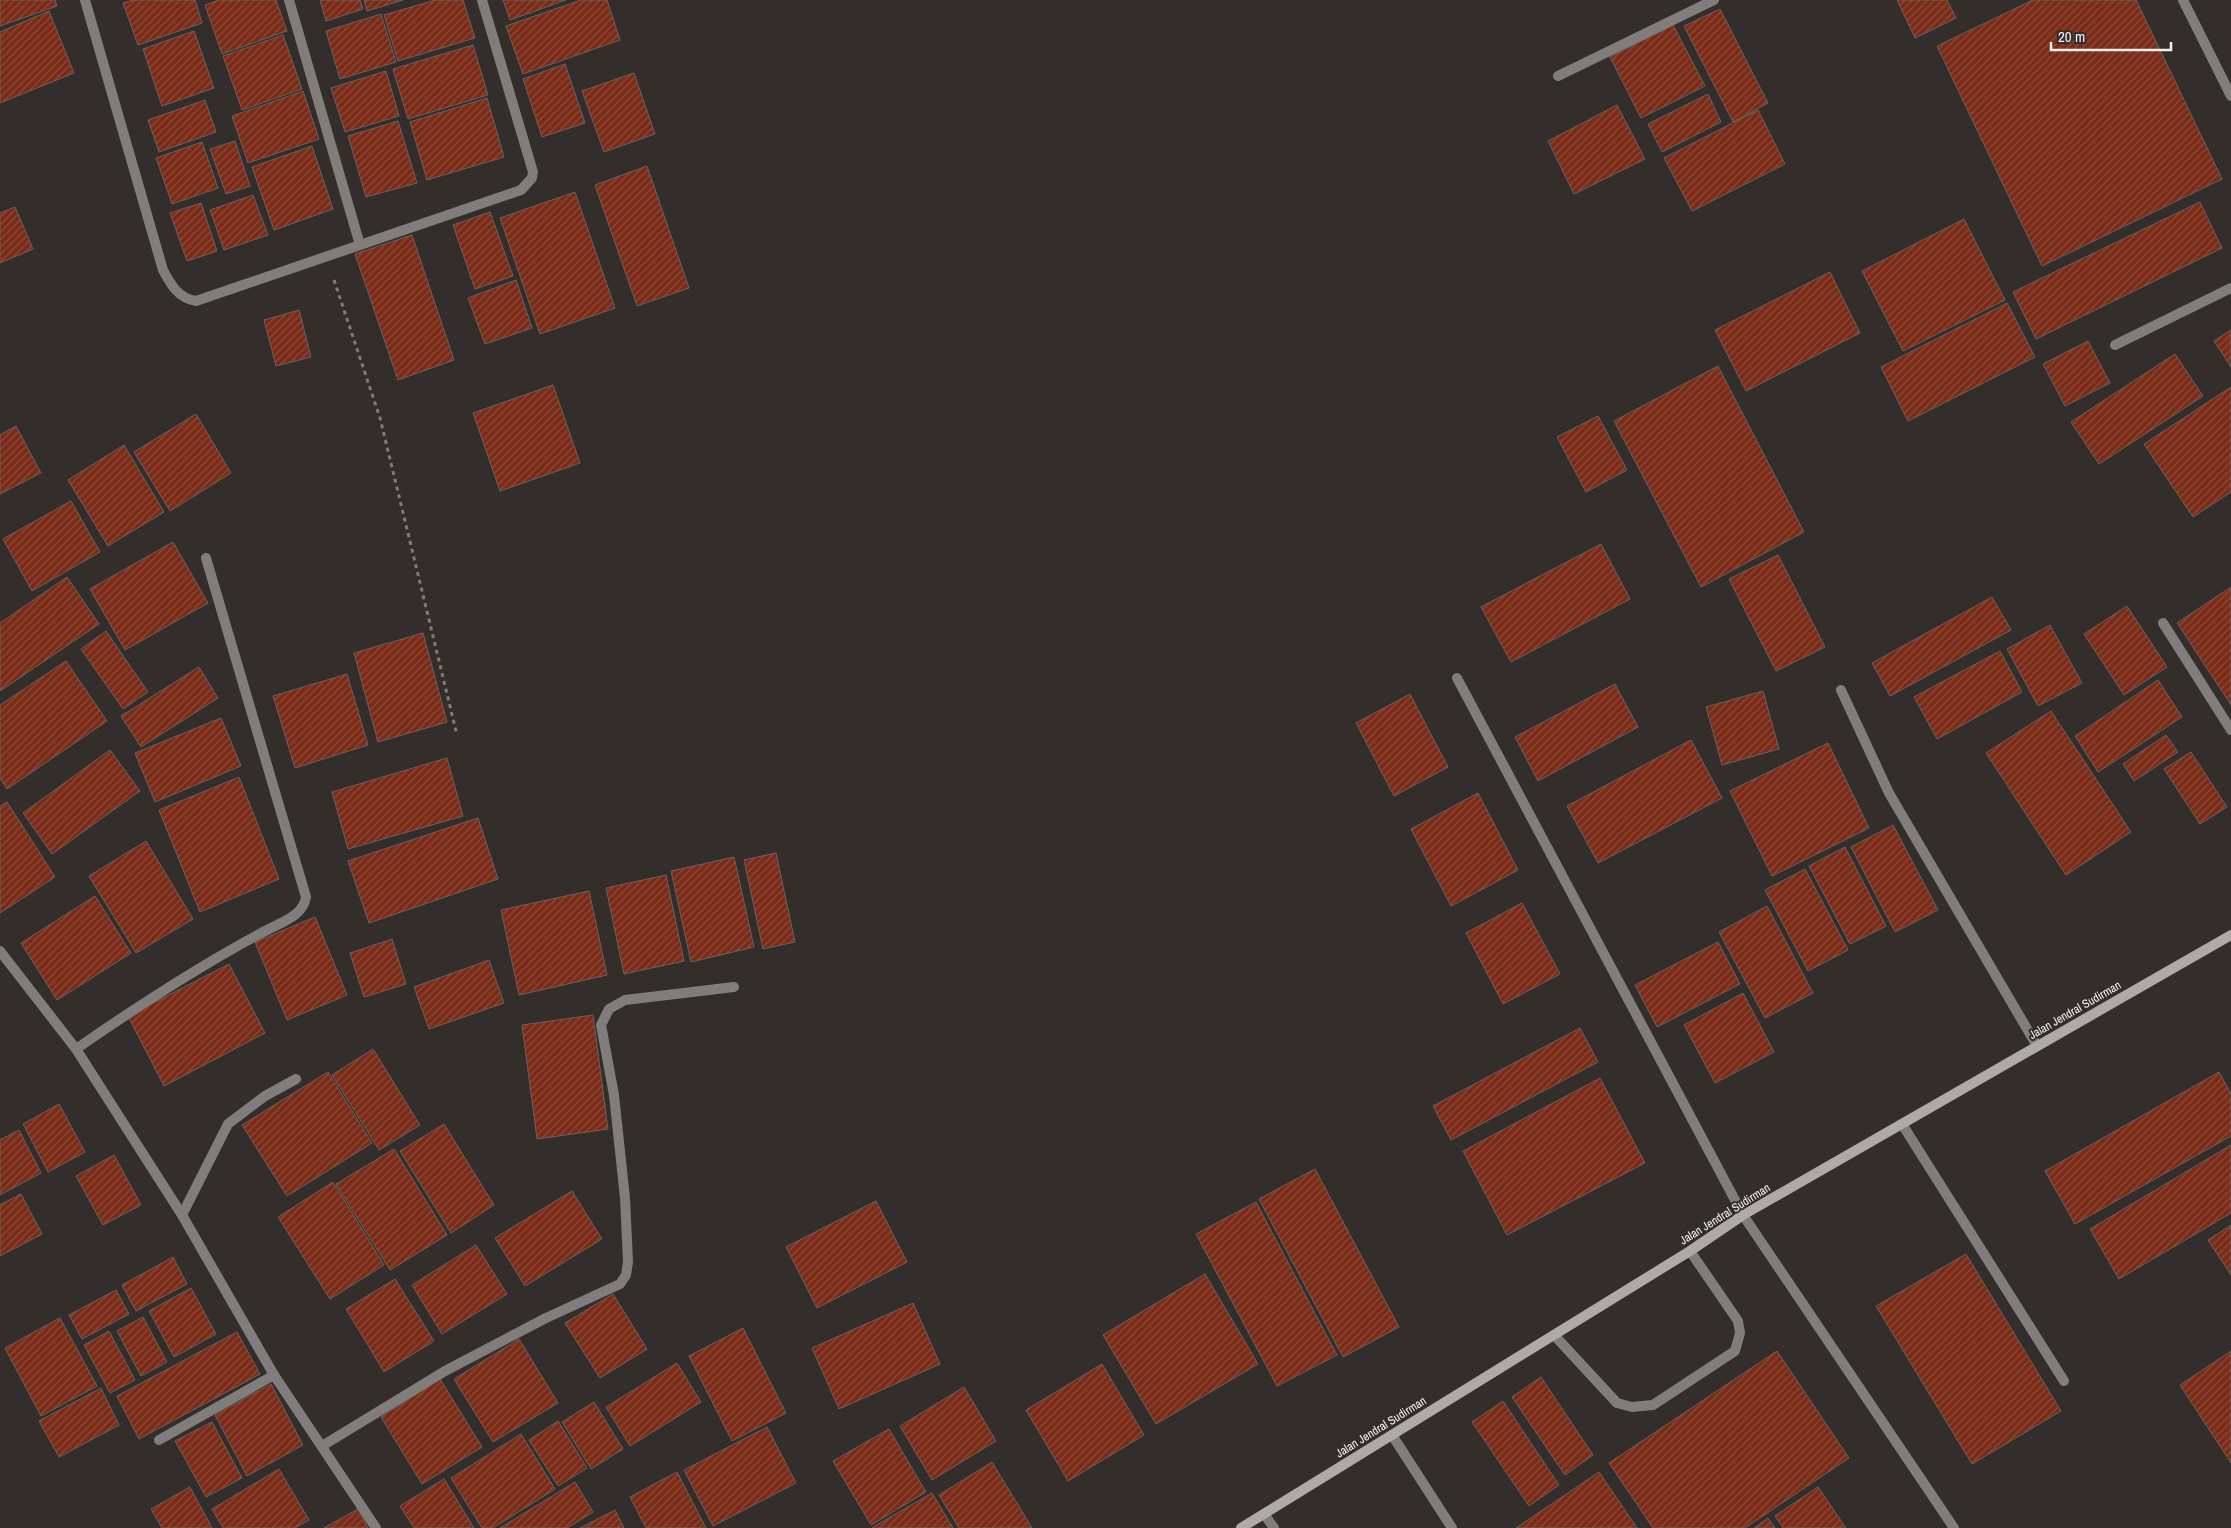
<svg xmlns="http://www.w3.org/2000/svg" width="2231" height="1528" font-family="'Archivo Narrow',sans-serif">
	<defs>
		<pattern id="building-hatch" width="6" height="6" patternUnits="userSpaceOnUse" patternTransform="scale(1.25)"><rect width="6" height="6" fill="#7a2b17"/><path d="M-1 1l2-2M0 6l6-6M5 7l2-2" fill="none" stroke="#8e4a39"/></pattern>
	</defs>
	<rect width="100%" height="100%" fill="#332d2b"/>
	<g fill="url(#building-hatch)" stroke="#696260">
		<polygon points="0,0 55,0 57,6 0,26"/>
		<polygon points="133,0 195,0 202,23 138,45 123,3"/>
		<polygon points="219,0 276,0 287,31 222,54 205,5"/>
		<polygon points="320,0 360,0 363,9 326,21"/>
		<polygon points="364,0 403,0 367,11"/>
		<polygon points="435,0 463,0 475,38 398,61 384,15"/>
		<polygon points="503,0 566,0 510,20"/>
		<polygon points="581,0 607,0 620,40 523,74 506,26"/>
		<polygon points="1897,0 1947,0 1956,18 1915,38"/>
		<polygon points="2033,0 2136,0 2222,179 2042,266 1937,46"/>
		<polygon points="1720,9 1768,103 1733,122 1684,26"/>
		<polygon points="49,11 74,73 0,103 0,32"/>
		<polygon points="381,14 396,62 340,79 326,31"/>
		<polygon points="1673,25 1705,86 1641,118 1610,57"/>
		<polygon points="194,31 214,88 162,106 143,49"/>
		<polygon points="283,35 302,89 242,110 223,56"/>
		<polygon points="473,45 488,95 408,119 393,69"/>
		<polygon points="565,64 585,123 542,137 523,79"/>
		<polygon points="386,71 399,116 345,132 331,88"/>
		<polygon points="634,73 655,134 604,152 582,91"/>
		<polygon points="303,91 319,139 248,163 232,116"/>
		<polygon points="1708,94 1721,122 1662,152 1648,124"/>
		<polygon points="487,98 504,157 427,180 410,122"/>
		<polygon points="205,100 216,132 159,152 148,120"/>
		<polygon points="1617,105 1645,159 1574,194 1548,141"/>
		<polygon points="1758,110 1785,164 1692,211 1664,158"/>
		<polygon points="398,121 417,183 366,197 348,136"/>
		<polygon points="235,141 250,186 226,194 210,149"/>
		<polygon points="202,142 218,188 172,204 156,158"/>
		<polygon points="312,146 333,209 274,230 252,167"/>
		<polygon points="647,166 689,288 637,306 595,185"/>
		<polygon points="575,192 615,308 540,334 500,218"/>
		<polygon points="253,195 268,235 224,250 210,210"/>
		<polygon points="2200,202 2222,248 2036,339 2013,292"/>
		<polygon points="201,203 217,251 187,261 170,213"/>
		<polygon points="15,207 33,249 0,263 0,213"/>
		<polygon points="490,212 513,276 475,289 453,225"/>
		<polygon points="1964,219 2005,300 1903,351 1862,271"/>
		<polygon points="412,235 454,360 398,380 355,254"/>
		<polygon points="1830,272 1860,333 1746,391 1715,330"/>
		<polygon points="516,280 532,328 485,344 468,298"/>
		<polygon points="2007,303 2035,357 1908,421 1881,367"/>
		<polygon points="299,310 311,357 276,366 264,320"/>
		<polygon points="2231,330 2231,367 2214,341"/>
		<polygon points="2088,341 2110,383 2065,406 2043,364"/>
		<polygon points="2175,354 2203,396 2099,464 2071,422"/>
		<polygon points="1718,366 1804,532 1701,587 1614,421"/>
		<polygon points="553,385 580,463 500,491 473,413"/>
		<polygon points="2231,387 2231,492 2193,517 2144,444"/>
		<polygon points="196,414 231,473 170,511 134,452"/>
		<polygon points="1598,416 1627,470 1586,492 1557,437"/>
		<polygon points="16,426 41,473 0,494 0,435"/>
		<polygon points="124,445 164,512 108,546 68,480"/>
		<polygon points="71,501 100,552 32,591 3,539"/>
		<polygon points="173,542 208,603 125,650 90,589"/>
		<polygon points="1601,544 1630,599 1511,662 1481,607"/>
		<polygon points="1778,555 1825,647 1776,671 1729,579"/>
		<polygon points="67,577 99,624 0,691 0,623"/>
		<polygon points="2231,587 2231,705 2177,623"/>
		<polygon points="1992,597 2011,630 1890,696 1872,663"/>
		<polygon points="2127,606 2167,667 2124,695 2084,634"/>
		<polygon points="2050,625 2082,683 2038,706 2007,649"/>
		<polygon points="106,631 148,692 123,709 81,649"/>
		<polygon points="423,633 447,722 378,742 354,653"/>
		<polygon points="2000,651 2022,692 1937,739 1914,697"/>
		<polygon points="66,661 107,721 7,789 0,778 0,705"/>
		<polygon points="199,667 218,698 141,747 121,716"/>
		<polygon points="347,674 368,745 295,768 273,696"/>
		<polygon points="2158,680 2182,717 2098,772 2075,736"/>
		<polygon points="1615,684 1638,727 1538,781 1515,737"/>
		<polygon points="1763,691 1779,749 1722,765 1706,707"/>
		<polygon points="1410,694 1448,767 1394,796 1356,723"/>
		<polygon points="2051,711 2131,832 2066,875 1986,753"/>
		<polygon points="221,718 241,766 155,802 135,753"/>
		<polygon points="2166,735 2178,752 2134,781 2123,764"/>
		<polygon points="1691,740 1722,798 1598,863 1567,806"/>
		<polygon points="1828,743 1869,828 1772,876 1730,791"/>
		<polygon points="110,750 140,791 52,854 23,813"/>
		<polygon points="2191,752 2227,807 2200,824 2164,769"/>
		<polygon points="447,758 463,816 348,849 332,792"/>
		<polygon points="239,777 279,879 200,912 159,810"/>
		<polygon points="1478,793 1518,870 1451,906 1411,829"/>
		<polygon points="7,802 55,877 0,913 0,806"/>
		<polygon points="478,818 498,879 369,923 348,861"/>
		<polygon points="1893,825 1938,910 1895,932 1851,847"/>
		<polygon points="146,841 193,919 136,953 89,876"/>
		<polygon points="1845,847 1886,926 1850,944 1809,866"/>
		<polygon points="776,853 795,942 763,949 744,860"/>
		<polygon points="734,857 754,947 691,962 671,871"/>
		<polygon points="1805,869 1848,950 1808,971 1765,890"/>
		<polygon points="666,875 684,961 624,974 606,888"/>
		<polygon points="589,891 607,975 519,995 501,910"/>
		<polygon points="95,896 131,953 57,1000 21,943"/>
		<polygon points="1522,903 1560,974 1503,1004 1466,933"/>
		<polygon points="1767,906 1813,993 1765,1018 1719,932"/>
		<polygon points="315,917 347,995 287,1020 255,942"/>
		<polygon points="392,939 406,984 364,997 350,953"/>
		<polygon points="1718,942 1740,984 1657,1027 1635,985"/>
		<polygon points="489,960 504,1003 429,1029 414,987"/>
		<polygon points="229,964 265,1033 164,1086 128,1016"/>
		<polygon points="1743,993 1774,1052 1715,1083 1684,1025"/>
		<polygon points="593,1015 608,1129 537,1139 522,1025"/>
		<polygon points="1580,1028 1598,1062 1451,1140 1433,1106"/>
		<polygon points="373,1049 420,1125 379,1150 332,1075"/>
		<polygon points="328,1072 372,1143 287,1196 242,1125"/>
		<polygon points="2219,1072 2231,1094 2231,1136 2075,1224 2045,1171"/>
		<polygon points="1600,1078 1645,1163 1507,1235 1463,1151"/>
		<polygon points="59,1104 85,1152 48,1172 23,1124"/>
		<polygon points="444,1124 494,1205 451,1233 400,1151"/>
		<polygon points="19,1130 41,1173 0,1195 0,1140"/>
		<polygon points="2231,1145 2231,1213 2119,1279 2090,1229"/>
		<polygon points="394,1149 447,1235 390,1270 336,1184"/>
		<polygon points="114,1155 141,1205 103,1225 76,1176"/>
		<polygon points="1315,1169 1399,1327 1343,1357 1259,1199"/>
		<polygon points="333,1182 384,1265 330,1299 278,1217"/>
		<polygon points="572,1191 602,1239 525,1286 495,1238"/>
		<polygon points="21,1194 42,1234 0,1256 0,1205"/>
		<polygon points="876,1201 907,1262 817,1308 786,1247"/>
		<polygon points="1256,1202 1337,1355 1277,1386 1196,1234"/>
		<polygon points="2231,1225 2231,1275 2208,1240"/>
		<polygon points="476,1245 507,1294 442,1334 412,1285"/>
		<polygon points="1966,1254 2061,1411 1972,1464 1876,1306"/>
		<polygon points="173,1257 187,1284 136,1311 122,1285"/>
		<polygon points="1205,1274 1258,1364 1156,1424 1103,1335"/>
		<polygon points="395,1279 434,1341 384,1372 346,1309"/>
		<polygon points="191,1288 216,1334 174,1357 149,1311"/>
		<polygon points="116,1290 129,1314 82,1339 69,1315"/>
		<polygon points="613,1294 647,1349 600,1378 565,1323"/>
		<polygon points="913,1303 940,1364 839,1409 812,1348"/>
		<polygon points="143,1317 167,1362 141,1376 117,1331"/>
		<polygon points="60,1318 97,1386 41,1416 5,1348"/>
		<polygon points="743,1328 786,1413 732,1441 689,1356"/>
		<polygon points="109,1331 135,1380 110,1393 84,1345"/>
		<polygon points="237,1332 260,1374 139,1439 117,1396"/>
		<polygon points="519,1339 558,1403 493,1442 454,1379"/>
		<polygon points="1777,1351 1849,1458 1745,1528 1653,1528 1609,1463"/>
		<polygon points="2231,1351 2231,1463 2180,1385"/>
		<polygon points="677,1363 701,1402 630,1446 606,1407"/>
		<polygon points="1102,1364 1144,1435 1068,1481 1026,1410"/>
		<polygon points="1541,1377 1593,1455 1565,1475 1512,1397"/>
		<polygon points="440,1379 482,1447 422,1484 381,1417"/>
		<polygon points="271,1384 303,1445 247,1476 215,1415"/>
		<polygon points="964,1387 996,1441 932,1480 900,1426"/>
		<polygon points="101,1388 119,1425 59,1457 39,1421"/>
		<polygon points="1503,1401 1559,1485 1529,1506 1472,1422"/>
		<polygon points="594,1402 623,1449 591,1469 562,1422"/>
		<polygon points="558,1421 587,1468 558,1486 529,1440"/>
		<polygon points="212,1422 242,1478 206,1497 175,1441"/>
		<polygon points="767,1427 796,1483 713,1526 684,1470"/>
		<polygon points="889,1429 926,1492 871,1525 833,1461"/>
		<polygon points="521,1434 555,1489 493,1528 482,1528 451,1478"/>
		<polygon points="992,1462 1032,1528 959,1528 939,1495"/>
		<polygon points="279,1469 309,1520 295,1528 223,1528 212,1509"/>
		<polygon points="677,1472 706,1528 646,1528 630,1497"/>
		<polygon points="1599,1472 1637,1528 1516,1528"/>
		<polygon points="444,1479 474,1528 414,1528 400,1506"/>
		<polygon points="575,1482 593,1512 567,1528 500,1528"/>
		<polygon points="190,1487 212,1528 162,1528 151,1509"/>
		<polygon points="1818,1487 1846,1528 1783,1528 1775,1516"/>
		<polygon points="932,1493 953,1528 873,1528 873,1527"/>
		<polygon points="358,1509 368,1528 324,1528"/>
		<polygon points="615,1510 624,1528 580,1528"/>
		<polygon points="1768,1518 1775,1528 1754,1528"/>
	</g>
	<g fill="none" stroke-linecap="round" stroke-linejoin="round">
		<polyline stroke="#807b79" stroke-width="3" stroke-dasharray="4 4" stroke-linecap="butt" points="334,280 380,418 457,735"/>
		<g stroke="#817d7c" stroke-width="10">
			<polyline points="1554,1335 1617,1403 1632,1407 1653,1405 1735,1351 1740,1333 1738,1321 1690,1251"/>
			<polyline points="1264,1514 1274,1528"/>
		</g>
		<g stroke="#817d7c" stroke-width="10">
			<path d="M85,0L163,270C171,285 178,298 196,301L360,245L289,0"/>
			<polyline points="2183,0 2231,96"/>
			<polyline points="1558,76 1714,0"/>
			<polyline points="360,245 521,190 532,178 533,172 482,0"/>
			<polyline points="2115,345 2231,288"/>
			<polyline points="2163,623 2231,730"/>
			<polyline points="1457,678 1743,1215 1954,1528"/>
			<polyline points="1841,690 1889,793 2037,1046"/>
			<polyline points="0,951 76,1049 182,1215 274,1375 376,1528"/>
			<path d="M76,1049C138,1006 200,965 267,930C282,922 303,916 306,897L206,558"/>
			<polyline points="1902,1124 2064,1381"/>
			<polyline points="182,1215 228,1124 265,1096 296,1079"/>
			<polyline points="1392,1435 1452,1528"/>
			<polyline points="159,1440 274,1375"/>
			<polyline points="322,1446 445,1371 546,1318 620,1284 626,1275 628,1262 625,1198 614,1095 601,1025 609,1009 625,1000 734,987"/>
		</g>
		<polyline stroke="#afa9a8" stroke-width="10" points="1241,1528 1690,1251 1743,1215 2231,935"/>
	</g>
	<g text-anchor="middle" stroke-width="4" stroke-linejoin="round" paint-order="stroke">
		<g font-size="12" fill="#f4efee" stroke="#332d2b">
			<text transform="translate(2075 1010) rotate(-30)" y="4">Jalan Jendral Sudirman</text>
			<text transform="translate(1725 1214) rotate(-32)" y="4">Jalan Jendral Sudirman</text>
			<text transform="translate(1381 1427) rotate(-32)" y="4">Jalan Jendral Sudirman</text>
		</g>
	</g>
	<path d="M2051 42v8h120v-8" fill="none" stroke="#f4efee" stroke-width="2.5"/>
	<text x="2058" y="42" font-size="15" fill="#f4efee" stroke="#332d2b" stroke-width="4" paint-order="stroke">20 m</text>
</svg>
